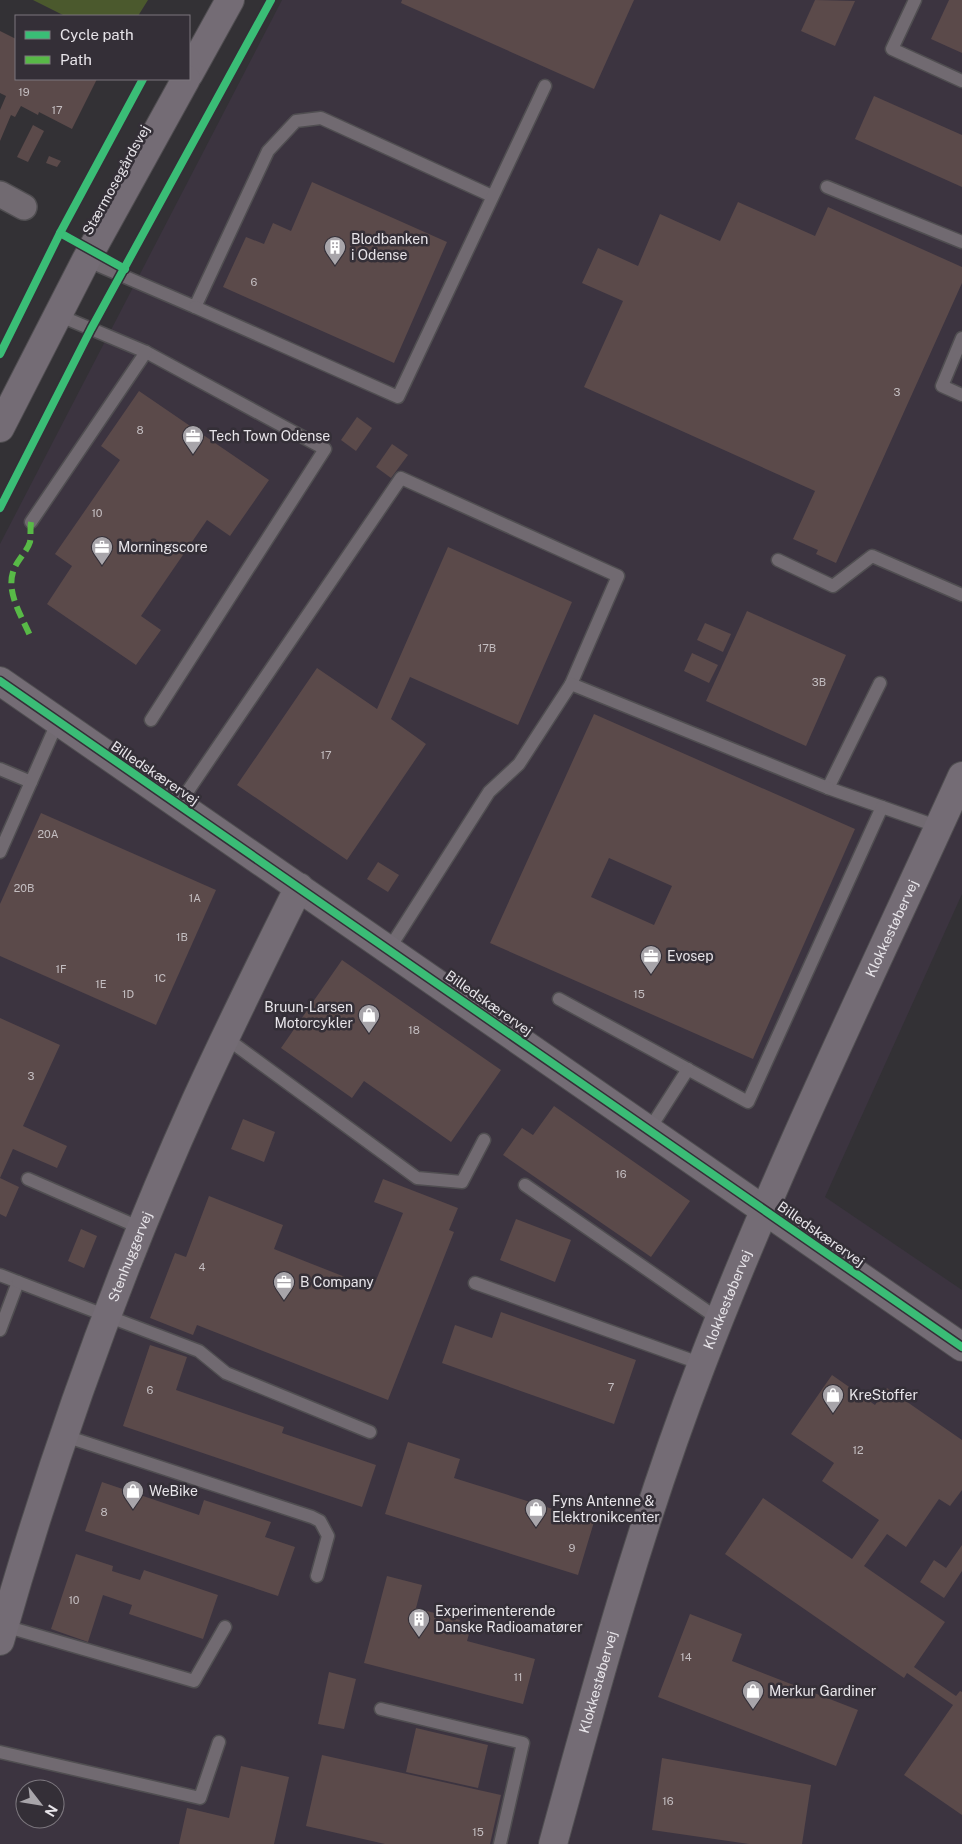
<svg xmlns="http://www.w3.org/2000/svg" width="962" height="1844" font-family="'Public Sans',sans-serif">
	<rect width="100%" height="100%" fill="#333135"/>
	<path fill="#3c3440" fill-rule="evenodd" d="M282,0H962V894L825,1197L962,1290V1844H0V544ZM25,1789H55V1819H25Z"/>
	<polygon fill="#4b592d" points="33,0 148,0 138,16 65,16"/>
	<g fill="#5b4a4a" fill-rule="evenodd">
		<polygon points="402,0 634,0 594,89 401,3"/>
		<polygon points="815,0 855,1 835,46 801,31"/>
		<polygon points="949,0 962,0 962,53 931,39"/>
		<polygon points="0,31 16,39 16,79 97,79 72,129 39,112 38,115 21,106 15,117 11,115 0,141 0,110 6,96 0,93"/>
		<polygon points="874,96 962,135 962,187 855,139"/>
		<polygon points="33,125 44,131 28,162 17,157"/>
		<polygon points="49,156 61,161 57,167 46,163"/>
		<polygon points="312,182 447,242 394,363 223,287 246,237 264,244 273,223 291,231"/>
		<polygon points="738,202 815,236 828,207 962,267 962,283 836,563 816,554 818,550 793,539 815,491 584,387 623,301 582,283 598,248 638,266 660,214 720,241"/>
		<polygon points="139,391 269,480 230,536 207,520 141,616 161,630 136,665 47,604 72,566 55,554 120,460 101,446"/>
		<polygon points="357,417 372,428 356,451 341,440"/>
		<polygon points="392,444 408,455 391,478 376,467"/>
		<polygon points="448,547 572,602 518,725 410,677 391,719 426,744 347,860 237,785 317,668 377,709"/>
		<polygon points="747,611 846,655 806,746 706,701"/>
		<polygon points="705,623 731,634 723,652 697,640"/>
		<polygon points="692,653 718,665 709,683 684,671"/>
		<path d="M594,714L855,829L753,1059L490,943ZM609,858L672,886L654,925L591,897Z"/>
		<polygon points="41,813 216,890 156,1025 0,956 0,904"/>
		<polygon points="378,862 399,875 388,892 367,879"/>
		<polygon points="342,960 501,1070 451,1142 364,1081 352,1098 281,1048"/>
		<polygon points="0,1018 60,1045 23,1126 67,1146 57,1168 13,1149 0,1178 19,1187 6,1217 0,1214"/>
		<polygon points="554,1106 690,1201 651,1257 503,1155 522,1128 533,1135"/>
		<polygon points="243,1119 275,1132 264,1162 231,1149"/>
		<polygon points="383,1179 458,1208 449,1230 454,1232 388,1400 197,1325 193,1335 150,1318 175,1253 186,1257 209,1196 283,1225 274,1249 373,1288 403,1213 374,1202"/>
		<polygon points="516,1219 571,1240 555,1282 500,1260"/>
		<polygon points="81,1229 97,1236 84,1268 68,1261"/>
		<polygon points="501,1312 636,1360 614,1424 442,1363 455,1325 492,1338"/>
		<polygon points="150,1345 187,1357 176,1390 284,1427 282,1433 376,1465 362,1507 123,1426"/>
		<polygon points="832,1375 875,1405 887,1388 962,1440 962,1490 950,1506 939,1499 906,1547 887,1534 864,1566 945,1622 914,1667 956,1696 960,1691 962,1692 962,1815 904,1775 953,1705 907,1673 904,1678 725,1554 763,1498 852,1559 879,1520 822,1481 834,1463 791,1434"/>
		<polygon points="408,1442 460,1459 454,1478 594,1522 578,1575 385,1514"/>
		<polygon points="102,1482 199,1515 204,1500 271,1522 265,1537 295,1547 278,1596 85,1531"/>
		<polygon points="962,1545 962,1571 944,1598 920,1582 934,1560 946,1568"/>
		<polygon points="76,1554 113,1566 112,1571 140,1580 144,1570 218,1595 203,1639 129,1614 132,1605 103,1595 88,1642 51,1629"/>
		<polygon points="387,1576 422,1585 416,1608 460,1620 457,1631 469,1634 467,1641 535,1659 523,1704 364,1663"/>
		<polygon points="690,1614 742,1634 732,1661 858,1710 836,1766 658,1697"/>
		<polygon points="329,1672 356,1679 344,1729 318,1724"/>
		<polygon points="416,1728 488,1745 478,1788 406,1772"/>
		<polygon points="322,1755 501,1795 490,1844 385,1844 306,1826"/>
		<polygon points="662,1758 811,1785 802,1844 749,1844 652,1830"/>
		<polygon points="241,1766 289,1777 274,1844 179,1844 187,1808 229,1818"/>
	</g>
	<g fill="none" stroke-linecap="round" stroke-linejoin="round">
		<g stroke="#504e51" stroke-width="15">
			<g id="lane">
				<polyline points="915,0 892,49 962,81"/>
				<polyline points="827,187 962,242"/>
				<polyline points="86,260 195,307 268,151 296,121 321,118 492,196"/>
				<polyline points="195,307 398,397 545,86"/>
				<polyline points="58,315 146,352 325,449 151,720"/>
				<polyline points="962,338 942,386 962,395"/>
				<polyline points="31,522 146,352"/>
				<polyline points="778,560 833,586 872,556 962,595"/>
				<polyline points="880,683 828,788 882,807"/>
				<polyline points="0,769 31,782"/>
				<polyline points="179,804 401,478 618,576 571,684"/>
				<polyline points="0,852 58,721"/>
				<polyline points="389,949 489,792 519,764 571,684 828,788"/>
				<polyline points="559,999 748,1102 882,807 939,827"/>
				<polyline points="226,1038 417,1178 462,1182 484,1140"/>
				<polyline points="649,1130 688,1069"/>
				<polyline points="28,1179 143,1229"/>
				<polyline points="525,1185 720,1320"/>
				<polyline points="0,1275 18,1282 0,1330"/>
				<polyline points="18,1282 199,1351 226,1373 370,1432"/>
				<polyline points="475,1283 702,1364"/>
				<polyline points="65,1436 312,1517 320,1521 328,1536 317,1576"/>
				<polyline points="1,1625 194,1681 225,1627"/>
				<polyline points="381,1709 523,1743 500,1844"/>
				<polyline points="0,1752 200,1798 219,1742"/>
			</g>
		</g>
		<g stroke="#504e51" stroke-width="28">
			<polyline id="street" points="0,194 24,207"/>
		</g>
		<g stroke="#504e51" stroke-width="30">
			<g id="secondary">
				<polyline points="189,74 230,0"/>
				<polyline points="0,428 86,260 186,79"/>
				<polyline points="0,681 962,1347"/>
				<path id="s1" d="M0,1641C52,1457 117,1275 196,1100C229,1028 264,957 299,887"/>
				<path id="s2" d="M553,1844C597,1683 641,1522 701,1366C778,1165 873,972 962,776"/>
			</g>
		</g>
		<use href="#lane" stroke="#716a71" stroke-width="12"/>
		<use href="#street" stroke="#716a71" stroke-width="25"/>
		<use href="#secondary" stroke="#746c75" stroke-width="28"/>
		<path stroke="#58b947" stroke-width="6" stroke-dasharray="12 6" stroke-linecap="butt" d="M31,522C30,529 31,536 30,542C27,552 16,561 13,572C6,594 23,618 31,638"/>
		<g stroke="#342f37" stroke-width="11">
			<g id="cycleway">
				<polyline points="60,233 125,269"/>
				<polyline points="0,354 60,233 143,79"/>
				<polyline points="0,508 91,329 271,0"/>
				<polyline points="0,681 962,1347"/>
			</g>
		</g>
		<use href="#cycleway" stroke="#3abd76" stroke-width="8"/>
	</g>
	<defs>
		<g id="building-pin" transform="scale(1.125)"><path d="M0 17L-7.5 6A9.5 9.5 0 1 1 7.5 6Z" fill="#a8a5aa" stroke="#342f37"/><path d="M-4-6H4V6H1V3H-1V6H-4ZM-2.5-4.3h1.7v1.8h-1.7ZM.8-4.3h1.7v1.8H.8ZM-2.5-1h1.7V.8h-1.7ZM.8-1h1.7V.8H.8Z" fill="#fff"/></g>
		<g id="office-pin" transform="scale(1.125)"><path d="M0 17L-7.5 6A9.5 9.5 0 1 1 7.5 6Z" fill="#a8a5aa" stroke="#342f37"/><path d="M-6-3h4V-5.5h4V-3h4V5H-6ZM-1-4.5V-3h2v-1.5ZM-6 0V1H6V0Z" fill="#fff"/></g>
		<g id="shop-pin" transform="scale(1.125)"><path d="M0 17L-7.5 6A9.5 9.5 0 1 1 7.5 6Z" fill="#a8a5aa" stroke="#342f37"/><path d="M-5-2.5h2.3a2.7 3.5 0 0 1 5.4 0H5L5.5 6h-11ZM-1.5-2.5h3a1.5 2.3 0 0 0-3 0Z" fill="#fff"/></g>
	</defs>
	<g fill-rule="evenodd">
		<use href="#building-pin" x="335" y="247"/>
		<use href="#office-pin" x="193" y="436"/>
		<use href="#office-pin" x="102" y="547"/>
		<use href="#office-pin" x="651" y="956"/>
		<use href="#shop-pin" x="369" y="1015"/>
		<use href="#office-pin" x="284" y="1282"/>
		<use href="#shop-pin" x="833" y="1395"/>
		<use href="#shop-pin" x="133" y="1491"/>
		<use href="#shop-pin" x="536" y="1509"/>
		<use href="#building-pin" x="419" y="1619"/>
		<use href="#shop-pin" x="753" y="1691"/>
	</g>
	<g text-anchor="middle" stroke-width="5" stroke-linejoin="round" paint-order="stroke">
		<g font-size="11" fill="#c4bec1">
			<text x="24" y="96">19</text>
			<text x="57" y="114">17</text>
			<text x="254" y="286">6</text>
			<text x="897" y="396">3</text>
			<text x="140" y="434">8</text>
			<text x="97" y="517">10</text>
			<text x="487" y="652">17B</text>
			<text x="819" y="686">3B</text>
			<text x="326" y="759">17</text>
			<text x="48" y="838">20A</text>
			<text x="24" y="892">20B</text>
			<text x="195" y="902">1A</text>
			<text x="182" y="941">1B</text>
			<text x="61" y="973">1F</text>
			<text x="160" y="982">1C</text>
			<text x="101" y="988">1E</text>
			<text x="128" y="998">1D</text>
			<text x="639" y="998">15</text>
			<text x="414" y="1034">18</text>
			<text x="31" y="1080">3</text>
			<text x="621" y="1178">16</text>
			<text x="202" y="1271">4</text>
			<text x="611" y="1391">7</text>
			<text x="150" y="1394">6</text>
			<text x="858" y="1454">12</text>
			<text x="104" y="1516">8</text>
			<text x="572" y="1552">9</text>
			<text x="74" y="1604">10</text>
			<text x="686" y="1661">14</text>
			<text x="518" y="1681">11</text>
			<text x="668" y="1805">16</text>
			<text x="478" y="1836">15</text>
		</g>
		<g font-size="14" fill="#e7e4e9" stroke="#342f37">
			<text transform="translate(116 180) rotate(-61)" y="5">Stærmosegårdsvej</text>
			<text transform="translate(155 773) rotate(34)" y="5">Billedskærervej</text>
			<text dy="5" stroke="none"><textPath href="#s2" startOffset="978">Klokkestøbervej</textPath></text>
			<text transform="translate(489 1003) rotate(35)" y="5">Billedskærervej</text>
			<text transform="translate(821 1234) rotate(35)" y="5">Billedskærervej</text>
			<text dy="5" stroke="none"><textPath href="#s1" startOffset="406">Stenhuggervej</textPath></text>
			<text dy="5" stroke="none"><textPath href="#s2" startOffset="572">Klokkestøbervej</textPath></text>
			<text dy="5" stroke="none"><textPath href="#s2" startOffset="168">Klokkestøbervej</textPath></text>
		</g>
		<g font-size="14" fill="#e7e4e9" stroke="#342f37" text-anchor="start">
			<text x="351" y="244">Blodbanken<tspan x="351" dy="16">i Odense</tspan></text>
			<text x="209" y="441">Tech Town Odense</text>
			<text x="118" y="552">Morningscore</text>
			<text x="667" y="961">Evosep</text>
			<text x="353" y="1012" text-anchor="end">Bruun-Larsen<tspan x="353" dy="16">Motorcykler</tspan></text>
			<text x="300" y="1287">B Company</text>
			<text x="849" y="1400">KreStoffer</text>
			<text x="149" y="1496">WeBike</text>
			<text x="552" y="1506">Fyns Antenne &amp;<tspan x="552" dy="16">Elektronikcenter</tspan></text>
			<text x="435" y="1616">Experimenterende<tspan x="435" dy="16">Danske Radioamatører</tspan></text>
			<text x="769" y="1696">Merkur Gardiner</text>
		</g>
	</g>
	<rect x="15" y="15" width="175" height="65" fill="#342f37" stroke="#7c777e"/>
	<rect x="25" y="31" width="25" height="8" fill="#3abd76" stroke="#7c777e"/>
	<text x="60" y="40" font-size="15" fill="#e7e4e9">Cycle path</text>
	<rect x="25" y="56" width="25" height="8" fill="#58b947" stroke="#7c777e"/>
	<text x="60" y="65" font-size="15" fill="#e7e4e9">Path</text>
	<g transform="translate(40 1804) rotate(121)"><circle r="24" fill="#342f37" stroke="#7c777e"/>
	<path d="M0-4L9 19L0 12L-9 19Z" fill="#a8a5aa"/>
	<text y="-8" font-size="14" font-weight="bold" text-anchor="middle" fill="#e7e4e9">N</text>
	</g>
</svg>
